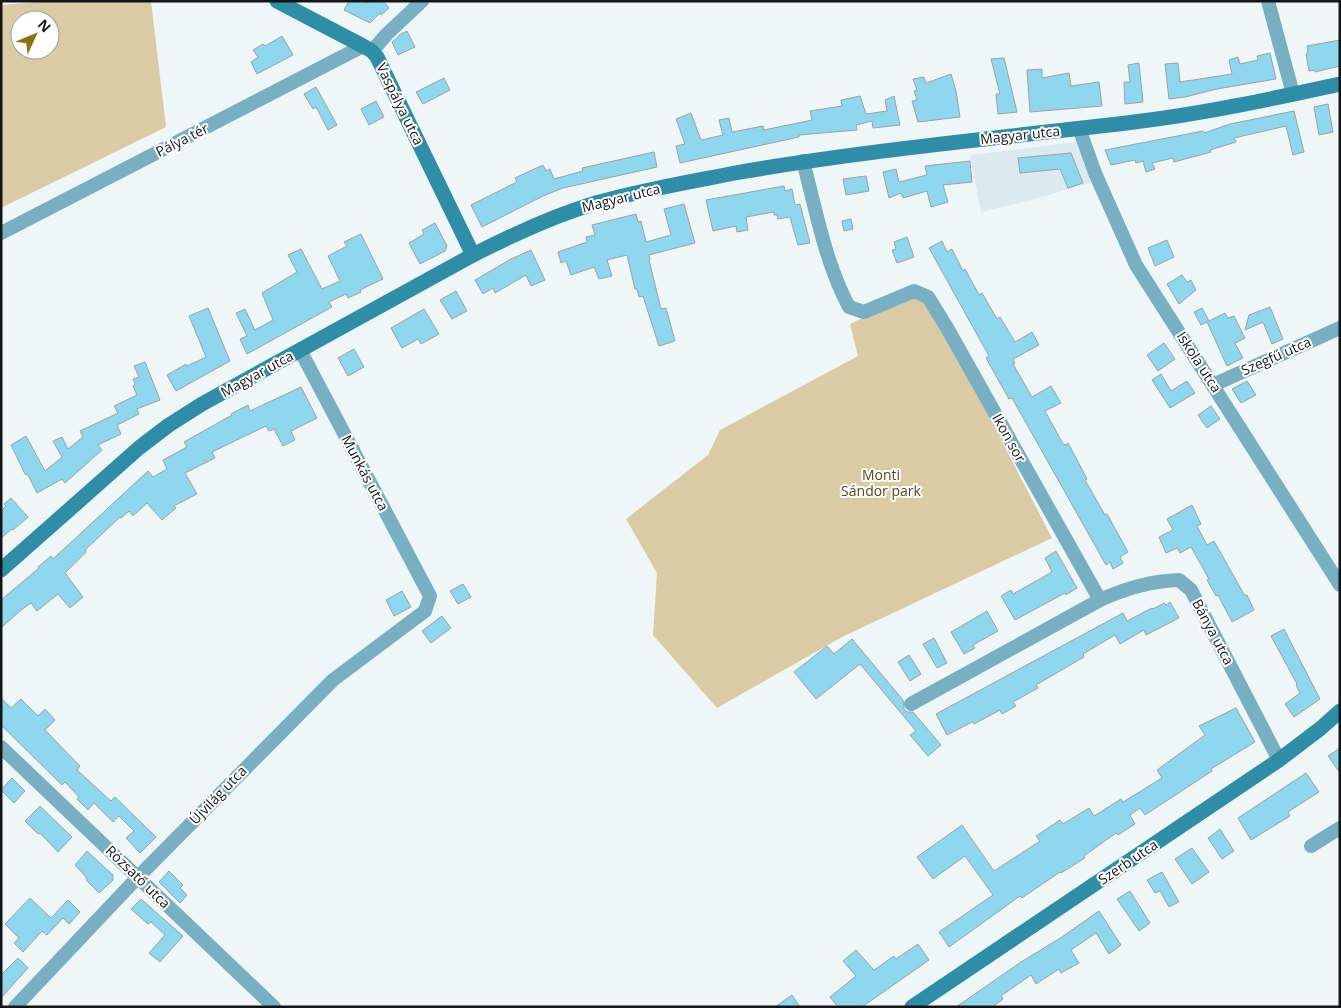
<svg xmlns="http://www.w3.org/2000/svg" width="1341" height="1008" font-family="'Open Sans',sans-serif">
	<rect width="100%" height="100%" fill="#eff6f8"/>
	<polygon fill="#dbeaef" points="1077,142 1091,183 1027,201 981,212 970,155"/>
	<g fill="#dbcba5" fill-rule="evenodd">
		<path d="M50,1H151L166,127L1,208V5ZM20,20H50V50H20Z"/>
		<polygon points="911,295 924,299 933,309 1052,538 842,637 717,708 653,635 657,573 626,519 708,455 720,430 858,356 850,324"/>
	</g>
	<g fill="#8fd7ef" stroke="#9ca2a4">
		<polygon points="349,1 363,1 367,3 369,1 383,1 389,8 381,15 380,13 370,23 344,10"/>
		<polygon points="407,31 415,47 398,55 392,42 398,37 399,35"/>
		<polygon points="282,36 293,55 257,74 251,62 258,57 253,50 263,44 265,46"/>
		<polygon points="1340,40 1340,66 1315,72 1314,70 1309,71 1306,54 1308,53 1307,46"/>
		<polygon points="1270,53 1276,79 1217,89 1185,97 1169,99 1165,64 1178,63 1180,82 1232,74 1229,60 1238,57 1240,64 1258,60 1257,56"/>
		<polygon points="1004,58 1017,112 998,114 996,94 1000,94 991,59"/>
		<polygon points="1139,63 1143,102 1125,104 1124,82 1130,82 1128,65"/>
		<polygon points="1042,69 1042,78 1069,73 1071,86 1099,82 1102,106 1030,112 1027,70"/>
		<polygon points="951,74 956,91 960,117 918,122 912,101 917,100 914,91 917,90 913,79 924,77 926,83"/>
		<polygon points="444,78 450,90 423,104 416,92"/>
		<polygon points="316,87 337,125 328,130 316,107 313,109 304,94"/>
		<polygon points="860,96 866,114 887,111 885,100 894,96 900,125 873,128 872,121 856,125 857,130 799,135 799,137 680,163 676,146 685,144 676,119 691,113 701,140 723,135 719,120 729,118 732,132 763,126 764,130 812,120 810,111 842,106 841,100"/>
		<polygon points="376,101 384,117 369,125 361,109"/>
		<polygon points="1328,104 1333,132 1319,135 1314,107"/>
		<polygon points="1294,111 1304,152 1293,155 1286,126 1234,138 1236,142 1210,150 1211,152 1174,162 1173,158 1152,163 1155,169 1146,172 1143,161 1136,163 1135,160 1111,165 1105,150 1203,131 1204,133 1230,124"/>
		<polygon points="654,152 657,167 563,188 543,196 482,227 471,205 517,182 515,178 543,165 546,171 550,169 554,179 583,171 582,168"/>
		<polygon points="1071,153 1083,183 1068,188 1060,169 1020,173 1018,158"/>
		<polygon points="970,161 972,182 943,185 948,202 931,207 927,191 903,198 901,193 889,198 883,172 896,169 899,182 927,175 925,166"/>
		<polygon points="866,176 869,191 846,195 843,179"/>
		<polygon points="784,186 785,191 792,189 795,205 800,204 810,243 798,245 790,217 778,219 777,215 774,215 774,212 746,217 748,230 737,232 736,226 713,231 706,200"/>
		<polygon points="684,204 695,243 649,255 650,259 649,260 661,309 666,308 675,341 659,346 643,296 639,297 637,289 635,289 627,255 607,260 612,276 599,279 594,267 571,275 566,261 561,263 558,252 587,242 586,237 595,235 592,225 636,214 638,222 641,221 646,242 671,235 664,209"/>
		<polygon points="851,219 853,229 844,231 842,221"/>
		<polygon points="435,223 447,246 445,251 420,264 409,243 424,234 422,230"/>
		<polygon points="361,234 383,279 360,290 361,292 348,298 346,294 329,302 332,307 247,354 240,339 247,336 236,313 245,309 255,330 273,320 262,293 297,272 288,255 301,249 322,289 340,281 328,256 347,246 344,242"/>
		<polygon points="907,237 914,257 897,263 892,250 896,249 894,242"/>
		<polygon points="1167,240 1174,257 1155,266 1148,248"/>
		<polygon points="942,241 947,252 952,249 963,271 965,269 979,295 982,293 997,319 1000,317 1015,342 1032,332 1039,345 1013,359 1015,363 1013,364 1032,397 1051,386 1061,403 1045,411 1062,442 1065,445 1068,443 1075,456 1087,479 1085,480 1105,515 1107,514 1128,552 1120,557 1123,563 1113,569 1110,562 1106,565 1012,398 1009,399 986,358 989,356 929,248"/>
		<polygon points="531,250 545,280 531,286 526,275 495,293 493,288 483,294 475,280 511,259"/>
		<polygon points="1182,275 1187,282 1191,280 1196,290 1179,304 1167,284"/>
		<polygon points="456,291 467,311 452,319 440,300"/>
		<polygon points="1270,307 1283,339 1272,344 1263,322 1245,330 1249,315"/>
		<polygon points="208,308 230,361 176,391 167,375 186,364 187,366 206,357 189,316"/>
		<polygon points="1202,308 1209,321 1225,313 1228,318 1234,316 1245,338 1235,343 1243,358 1227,366 1207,322 1201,325 1194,312"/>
		<polygon points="424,309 439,334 421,344 418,339 402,348 391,328"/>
		<polygon points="1164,343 1175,359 1158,371 1147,355"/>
		<polygon points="354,349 364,367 348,376 338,358"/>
		<polygon points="145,362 160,400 137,409 139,414 117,425 121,434 98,445 102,450 65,483 62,479 37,493 28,475 25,474 11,445 26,436 45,471 62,457 53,441 62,437 68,449 83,437 80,431 118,413 114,406 137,395 133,386 135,384 133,379 139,377 134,366"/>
		<polygon points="1161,374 1171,391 1187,381 1195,393 1170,408 1152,380"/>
		<polygon points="1247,381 1256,395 1241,403 1232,389"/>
		<polygon points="301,387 317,418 291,431 295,440 283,446 274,429 269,431 266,426 212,452 215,458 185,473 197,494 174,506 176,508 162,520 147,503 133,516 129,511 121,518 120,517 85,550 86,552 65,573 83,597 70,608 58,594 37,611 31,603 21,610 1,628 1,600 39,568 38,567 51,556 53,559 148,471 153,477 167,469 163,460 187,447 184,442 232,415 231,414 248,405 250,411"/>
		<polygon points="1211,406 1220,419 1207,428 1198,415"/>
		<polygon points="11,498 28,517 13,530 12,529 1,538 1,511 6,506 4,504"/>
		<polygon points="1192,505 1201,524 1197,526 1207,545 1214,541 1245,596 1247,595 1254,610 1232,622 1218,595 1216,596 1207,580 1209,579 1191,547 1180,553 1177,548 1166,553 1159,537 1173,530 1167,519"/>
		<polygon points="1056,551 1077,588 1066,595 1065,593 1015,620 1001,596 1011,590 1013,594 1052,572 1045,558"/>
		<polygon points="463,584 471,597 458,604 450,591"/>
		<polygon points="402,591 411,607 394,616 386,600"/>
		<polygon points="1170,602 1179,618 1146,635 1144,630 1120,644 1115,635 1083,654 1084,657 1036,685 1038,688 1013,702 1016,706 1002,714 1000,710 974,724 972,722 947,735 936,714 1123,613 1127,621 1152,608 1153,609 1164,603 1166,605"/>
		<polygon points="987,611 998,631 973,645 975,648 964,654 951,632"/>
		<polygon points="442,616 451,628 431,643 422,631"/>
		<polygon points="1284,629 1320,699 1294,717 1285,704 1300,693 1296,685 1297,684 1271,636"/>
		<polygon points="934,638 947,663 937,668 923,644"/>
		<polygon points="852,639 903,700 904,709 907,712 913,712 941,745 928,756 910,735 916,731 860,664 816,699 794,672 827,646 834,654"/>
		<polygon points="909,655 921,674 910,681 898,662"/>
		<polygon points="1,698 11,708 21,699 38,716 45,709 55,720 45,730 80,766 77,770 111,801 115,797 156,837 140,853 126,838 134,831 119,816 113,822 94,803 88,810 77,799 79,797 65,782 62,785 1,725"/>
		<polygon points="1236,708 1255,742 1211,769 1212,771 1145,815 1140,808 1130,815 1135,824 1118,835 1116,833 1084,856 1085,858 1061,873 1060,872 1022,898 1020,896 949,947 939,932 993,895 965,856 933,879 917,857 962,825 994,871 1040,841 1036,836 1060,820 1063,824 1089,808 1094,816 1121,799 1123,802 1162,778 1157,770 1205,735 1199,726"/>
		<polygon points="1340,748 1340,773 1328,756"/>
		<polygon points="1306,773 1319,792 1288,812 1290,816 1251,840 1238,818"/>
		<polygon points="12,778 25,791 14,803 1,790"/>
		<polygon points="40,806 72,837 58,852 40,833 38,834 25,821"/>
		<polygon points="1220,829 1234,851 1222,859 1208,838"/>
		<polygon points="1192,848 1209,872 1192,884 1175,859"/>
		<polygon points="87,851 113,875 113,880 99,893 86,880 87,878 75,865"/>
		<polygon points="169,871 183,885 180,888 187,895 180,903 159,882"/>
		<polygon points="1162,872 1179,902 1169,907 1160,891 1155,893 1147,880"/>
		<polygon points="1130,891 1150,923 1139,931 1117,899"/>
		<polygon points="30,898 51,918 68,900 80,912 69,924 63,918 47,935 42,931 23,952 14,943 19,938 5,924"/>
		<polygon points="141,899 183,936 160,962 149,953 165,935 151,922 148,924 131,909"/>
		<polygon points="1099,911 1121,945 1109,954 1096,933 1071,950 1079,963 1061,973 1059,969 1036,984 1031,975 1001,996 1003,999 992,1007 956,1007 1021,962 1062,937"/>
		<polygon points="918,944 929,960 862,1007 838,1007 830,997 856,976 843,961 856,950 874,970 894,956 896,959"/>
		<polygon points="18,958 28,968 1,998 1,975"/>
		<polygon points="792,995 800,1007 775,1007"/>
	</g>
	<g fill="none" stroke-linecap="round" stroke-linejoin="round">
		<g stroke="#79afc2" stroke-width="14">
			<polyline points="1268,1 1293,94"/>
			<polyline points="372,51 387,34 422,1"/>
			<polyline points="1079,128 1095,173 1136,265 1340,585"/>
			<path d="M803,161C816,210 825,262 849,307L864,312L914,291L928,297L946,326L1100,600L911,704"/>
			<polyline points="1,233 363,46"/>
			<polyline points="1213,385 1340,328"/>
			<path d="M1100,600C1124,589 1152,581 1179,580L1191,590L1279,760"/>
			<polyline points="1,747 274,1007"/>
			<polyline points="1311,846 1340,828"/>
			<polyline points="15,1007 138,877 333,680 425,611 430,596 300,350"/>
		</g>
		<g stroke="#2f8da8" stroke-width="15">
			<polyline points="277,1 363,46 372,51 377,57 473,255"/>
			<path d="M1,570L140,447L169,425L202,404L473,255C512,235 553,216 596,203C641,190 689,182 735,173C867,150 1001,138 1134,122C1203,114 1271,99 1340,84"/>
			<polyline points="912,1007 1279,760 1321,728 1340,711"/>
		</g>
	</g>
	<g text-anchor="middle" stroke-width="4" stroke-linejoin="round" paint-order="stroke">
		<g font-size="14" fill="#131516" stroke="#fff">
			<text transform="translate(400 104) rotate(64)" y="5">Vaspálya utca</text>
			<text transform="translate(1020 135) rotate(-6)" y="5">Magyar utca</text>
			<text transform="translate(182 140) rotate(-27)" y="5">Pálya tér</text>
			<text transform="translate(621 198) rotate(-14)" y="5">Magyar utca</text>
			<text transform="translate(1276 356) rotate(-24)" y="5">Szegfű utca</text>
			<text transform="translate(1199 362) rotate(57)" y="5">Iskola utca</text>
			<text transform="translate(257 374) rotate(-29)" y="5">Magyar utca</text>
			<text transform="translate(1009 438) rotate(61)" y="5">Ikon sor</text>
			<text transform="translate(365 473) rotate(62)" y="5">Munkás utca</text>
			<text transform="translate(1213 632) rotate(62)" y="5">Bánya utca</text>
			<text transform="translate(218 795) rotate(-46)" y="5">Újvilág utca</text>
			<text transform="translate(1128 862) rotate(-34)" y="5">Szerb utca</text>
			<text transform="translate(138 877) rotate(44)" y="5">Rózsatő utca</text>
		</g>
		<g font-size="14" fill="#58461a" stroke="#fff">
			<text x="881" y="480">Monti<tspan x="881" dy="16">Sándor park</tspan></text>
		</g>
	</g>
	<rect width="1341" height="1008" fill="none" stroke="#131516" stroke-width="5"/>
	<g transform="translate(35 35) rotate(46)"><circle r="24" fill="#ffffff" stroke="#a1a1a2"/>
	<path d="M0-4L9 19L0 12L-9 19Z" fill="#907016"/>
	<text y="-8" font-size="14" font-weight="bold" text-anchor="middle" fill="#131516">N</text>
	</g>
</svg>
